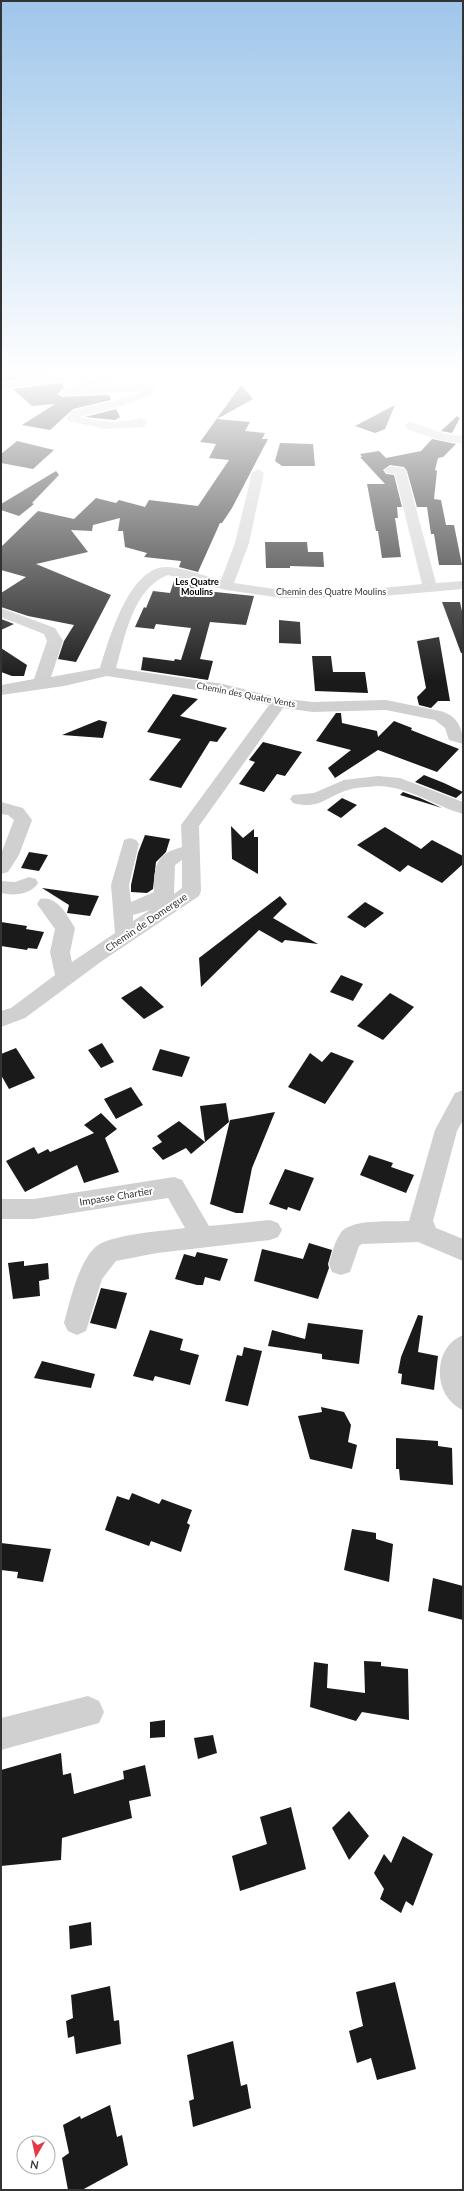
<svg xmlns="http://www.w3.org/2000/svg" width="464" height="2191" font-family="Lato,sans-serif">
	<rect width="100%" height="100%" fill="#fff"/>
	<g fill="#1a1a1a">
		<polygon points="1,375 56,375 4,381 1,379"/>
		<polygon points="62,383 64,388 57,394 63,397 109,395 111,400 73,409 50,430 22,425 55,404 32,406 13,389"/>
		<polygon points="241,385 253,399 217,419 250,422 245,431 265,433 262,439 268,439 232,508 222,523 220,523 198,572 179,567 181,561 144,557 147,553 125,547 123,531 118,531 120,518 93,525 92,531 71,530 88,552 36,564 111,595 76,662 58,659 64,641 74,625 28,616 1,607 1,593 26,577 1,570 1,547 38,511 74,519 96,498 116,503 119,500 145,507 149,500 198,506 229,460 209,458 216,444 200,442"/>
		<polygon points="395,405 385,429 375,433 355,426"/>
		<polygon points="116,409 120,417 115,420 85,417"/>
		<polygon points="457,416 460,418 452,433 441,431"/>
		<polygon points="432,439 456,444 443,457 438,458 435,470 437,471 434,499 441,500 446,525 454,525 462,565 439,565 434,534 431,534 427,507 417,507 407,471 404,467 390,465 383,470 386,474 394,475 402,507 397,507 398,518 395,518 401,557 382,558 378,531 376,531 367,484 385,484 360,457 362,457 360,454 379,451 386,458 421,451"/>
		<polygon points="17,441 54,450 33,469 1,463 1,454"/>
		<polygon points="280,443 313,444 315,466 282,466 275,461"/>
		<polygon points="56,471 59,475 32,503 34,504 19,516 1,510 1,504"/>
		<polygon points="265,542 307,542 308,552 323,552 324,567 290,566 290,568 266,568"/>
		<polygon points="175,578 193,583 191,587 196,588 196,590 254,596 246,625 210,622 200,659 213,661 208,680 141,670 143,657 174,661 175,659 181,660 191,628 156,624 154,629 135,627 144,607 146,608 153,591 170,593"/>
		<polygon points="442,602 460,602 463,616 463,653 461,653"/>
		<polygon points="1,619 14,624 1,630"/>
		<polygon points="279,620 300,622 301,644 279,643"/>
		<polygon points="439,637 450,701 438,701 431,708 419,705 417,697 426,688 417,641"/>
		<polygon points="1,648 27,665 24,676 12,676 1,672"/>
		<polygon points="312,656 331,656 333,672 365,672 368,693 315,691"/>
		<polygon points="173,694 198,699 180,716 227,728 217,742 210,741 181,788 149,780 181,739 147,732"/>
		<polygon points="336,713 341,713 342,723 377,731 378,737 394,721 412,728 411,730 459,749 437,772 378,750 335,778 328,768 351,750 316,741"/>
		<polygon points="99,720 107,722 103,738 62,735"/>
		<polygon points="263,742 302,752 285,776 277,774 264,792 239,784 255,762 249,760"/>
		<polygon points="424,775 444,783 463,792 456,798 415,782"/>
		<polygon points="403,792 420,798 442,808 400,795"/>
		<polygon points="342,798 357,805 341,818 327,810"/>
		<polygon points="231,826 243,838 254,829 254,837 258,837 258,874 232,859"/>
		<polygon points="385,827 421,849 432,840 463,856 463,864 442,883 408,865 400,872 357,845"/>
		<polygon points="145,835 170,839 166,852 156,862 153,889 147,893 131,892 131,885 138,853"/>
		<polygon points="29,852 48,855 39,871 21,868"/>
		<polygon points="42,888 99,896 90,916 67,913 69,905"/>
		<polygon points="280,896 287,904 273,918 318,944 285,940 282,943 259,930 201,987 199,958"/>
		<polygon points="365,902 384,913 365,928 347,917"/>
		<polygon points="1,922 27,926 26,929 44,932 37,949 28,948 27,950 1,946"/>
		<polygon points="341,975 363,984 353,1001 330,992"/>
		<polygon points="141,986 164,1007 144,1019 121,998"/>
		<polygon points="390,993 414,1007 383,1040 357,1026"/>
		<polygon points="102,1043 114,1062 101,1068 88,1050"/>
		<polygon points="16,1048 35,1078 9,1089 1,1075 1,1054"/>
		<polygon points="160,1049 190,1057 182,1077 152,1070"/>
		<polygon points="331,1052 354,1061 325,1104 288,1087 310,1053 322,1062"/>
		<polygon points="131,1087 143,1105 116,1119 104,1099"/>
		<polygon points="226,1103 229,1122 191,1154 186,1148 163,1160 152,1148 162,1142 157,1136 179,1121 205,1142 200,1106"/>
		<polygon points="275,1112 252,1168 243,1213 236,1213 210,1204 230,1120"/>
		<polygon points="101,1113 117,1129 105,1138 119,1172 84,1183 77,1165 25,1192 6,1161 34,1147 38,1154 48,1149 50,1152 94,1133 84,1125"/>
		<polygon points="369,1155 393,1163 391,1167 414,1175 406,1193 360,1175"/>
		<polygon points="285,1169 314,1178 300,1211 288,1207 287,1210 269,1204"/>
		<polygon points="309,1243 332,1250 328,1264 329,1268 318,1299 254,1281 262,1249 303,1259"/>
		<polygon points="197,1252 228,1259 220,1281 205,1277 203,1285 197,1285 175,1279 184,1254 195,1257"/>
		<polygon points="24,1261 24,1266 48,1263 49,1279 39,1281 40,1296 13,1299 8,1263"/>
		<polygon points="101,1288 127,1293 116,1329 90,1323"/>
		<polygon points="418,1315 423,1316 418,1352 438,1356 434,1390 401,1384 402,1374 398,1373 401,1357"/>
		<polygon points="308,1323 363,1330 359,1364 322,1359 322,1354 268,1346 272,1330 305,1339"/>
		<polygon points="150,1330 183,1339 180,1350 199,1355 190,1385 155,1376 153,1381 133,1376"/>
		<polygon points="244,1347 262,1351 248,1406 225,1401 237,1355 242,1356"/>
		<polygon points="42,1361 95,1374 91,1388 34,1378"/>
		<polygon points="321,1407 344,1412 351,1425 348,1442 357,1445 352,1469 310,1459 298,1416 322,1412"/>
		<polygon points="396,1438 438,1441 438,1446 452,1448 453,1485 400,1480 399,1469 396,1469"/>
		<polygon points="132,1493 159,1504 162,1499 192,1510 187,1523 190,1525 181,1552 151,1541 149,1546 105,1530 117,1496 129,1500"/>
		<polygon points="352,1529 376,1533 376,1539 393,1544 389,1582 344,1570"/>
		<polygon points="1,1543 51,1549 43,1582 17,1578 18,1572 1,1570"/>
		<polygon points="433,1578 463,1586 463,1620 428,1611"/>
		<polygon points="364,1661 381,1662 381,1666 408,1669 409,1720 362,1712 356,1721 310,1707 314,1662 328,1664 327,1688 365,1693"/>
		<polygon points="165,1720 165,1737 150,1738 150,1722"/>
		<polygon points="213,1735 217,1753 198,1759 194,1738"/>
		<polygon points="61,1753 63,1775 71,1773 74,1794 124,1779 123,1771 145,1765 151,1796 129,1801 132,1818 62,1838 61,1860 1,1866 1,1770"/>
		<polygon points="291,1807 306,1869 240,1891 232,1856 267,1844 260,1817"/>
		<polygon points="349,1811 369,1836 349,1860 332,1828"/>
		<polygon points="403,1836 433,1854 413,1906 406,1901 401,1913 380,1899 384,1889 374,1873 384,1854 391,1863"/>
		<polygon points="91,1922 92,1945 70,1949 69,1926"/>
		<polygon points="395,1982 416,2069 377,2080 371,2058 357,2063 349,2031 363,2026 356,1992"/>
		<polygon points="110,1986 114,2021 119,2020 121,2044 76,2054 74,2036 68,2038 66,2021 73,2018 71,1995"/>
		<polygon points="233,2041 241,2086 247,2084 251,2108 193,2127 189,2101 194,2099 187,2055"/>
		<polygon points="110,2105 117,2137 122,2135 128,2165 82,2190 68,2190 62,2158 69,2153 63,2125 80,2116 81,2119"/>
	</g>
	<g fill="none" stroke-linecap="round" stroke-linejoin="round">
		<g fill="#d0d0d0" fill-rule="evenodd">
			<polygon points="65,375 95,375 89,378 1,389 1,383"/>
			<path d="M111,375H133L131,377L83,388L149,384L155,387L151,395L121,406L79,417C100,423 121,423 141,418L147,422L144,427L106,429L68,421L66,418L73,410L114,401L142,391L64,396L58,393L81,381Z"/>
			<polygon points="411,422 445,434 463,436 463,444 439,440 407,429 405,426 407,423"/>
			<path d="M390,466L404,468L406,471L436,583L463,581V589L383,596L282,598L226,590L168,575C133,588 125,637 116,668L223,684L279,698L313,702L386,700L440,711C457,715 463,728 463,744L449,740L445,728L435,720L386,710L313,712L283,708L199,826L201,891L199,896L102,961L25,1018L1,1027V1011L11,1008L55,975L50,952L55,929L37,904L40,899C57,895 67,915 75,928L70,952L72,962L115,933L111,885L124,840L130,838L136,840L139,844L129,885L131,902L154,892C154,867 155,854 182,847L181,825L269,705L223,694L107,676L64,686L1,695V685L34,679L47,641L44,634L1,617V608L55,628L63,641L51,677L100,668C109,640 129,565 168,567C185,568 204,576 221,580L235,543L252,473L258,469L264,473L249,543L234,583L282,590L383,588L422,584L395,474L386,473L384,470ZM182,860V888L174,894L175,865ZM150,910L133,921V915Z"/>
			<path d="M378,776L400,778L463,802V814C435,806 407,786 378,786C369,787 356,787 348,790C325,797 320,810 293,803L290,799L293,795L314,793L344,780Z"/>
			<polygon points="1,802 23,808 32,820 19,855 8,872 1,874 1,854 14,820 8,815 1,814"/>
			<path d="M29,877L36,879L38,883C31,895 13,896 1,893V881L15,882Z"/>
			<path d="M463,1090V1120L457,1131L433,1221L436,1228L463,1239V1261L418,1242L362,1244L359,1246L350,1272L341,1275L332,1272L329,1264C332,1254 334,1243 340,1234C349,1218 392,1222 409,1221L435,1130L455,1093Z"/>
			<path d="M174,1177L182,1180L209,1226L270,1220L278,1223L282,1230L278,1237L270,1240L157,1253L116,1261L102,1279L86,1331L77,1335L68,1331L64,1323C70,1301 79,1259 98,1245C116,1234 163,1231 185,1228L168,1198L34,1219H1V1199H34Z"/>
			<path d="M463,1335V1410C432,1397 432,1347 463,1335Z"/>
			<polygon points="88,1696 99,1701 104,1712 99,1723 1,1750 1,1718"/>
		</g>
	</g>
	<linearGradient id="sky" x2="0" y2="1"><stop stop-color="#9ec6ea"/><stop offset="0.55" stop-color="#fff"/><stop offset="1" stop-color="#fff" stop-opacity="0"/></linearGradient>
	<rect width="464" height="681" fill="url(#sky)"/>
	<g text-anchor="middle" stroke-width="4" stroke-linejoin="round" paint-order="stroke">
		<g font-size="9" font-weight="bold" fill="#000" stroke="#fff">
			<text x="197" y="585">Les Quatre<tspan x="197" dy="10">Moulins</tspan></text>
		</g>
		<g font-size="9" fill="#333" stroke="#fff">
			<text x="331" y="595">Chemin des Quatre Moulins</text>
			<text transform="translate(246 695) rotate(11)" y="3">Chemin des Quatre Vents</text>
		</g>
		<g font-size="10" fill="#333" stroke="#fff">
			<text transform="translate(146 922) rotate(-34)" y="4">Chemin de Domergue</text>
			<text transform="translate(116 1196) rotate(-9)" y="4">Impasse Chartier</text>
		</g>
	</g>
	<rect width="464" height="2191" fill="none" stroke="#333333" stroke-width="4"/>
	<g transform="translate(36 2155) rotate(189)"><circle r="19" fill="#ffffff" stroke="#adadad"/>
	<path d="M0-3L7 15L0 10L-7 15Z" fill="#e63946"/>
	<text y="-6" font-size="11" font-weight="bold" text-anchor="middle" fill="#333333">N</text>
	</g>
</svg>
